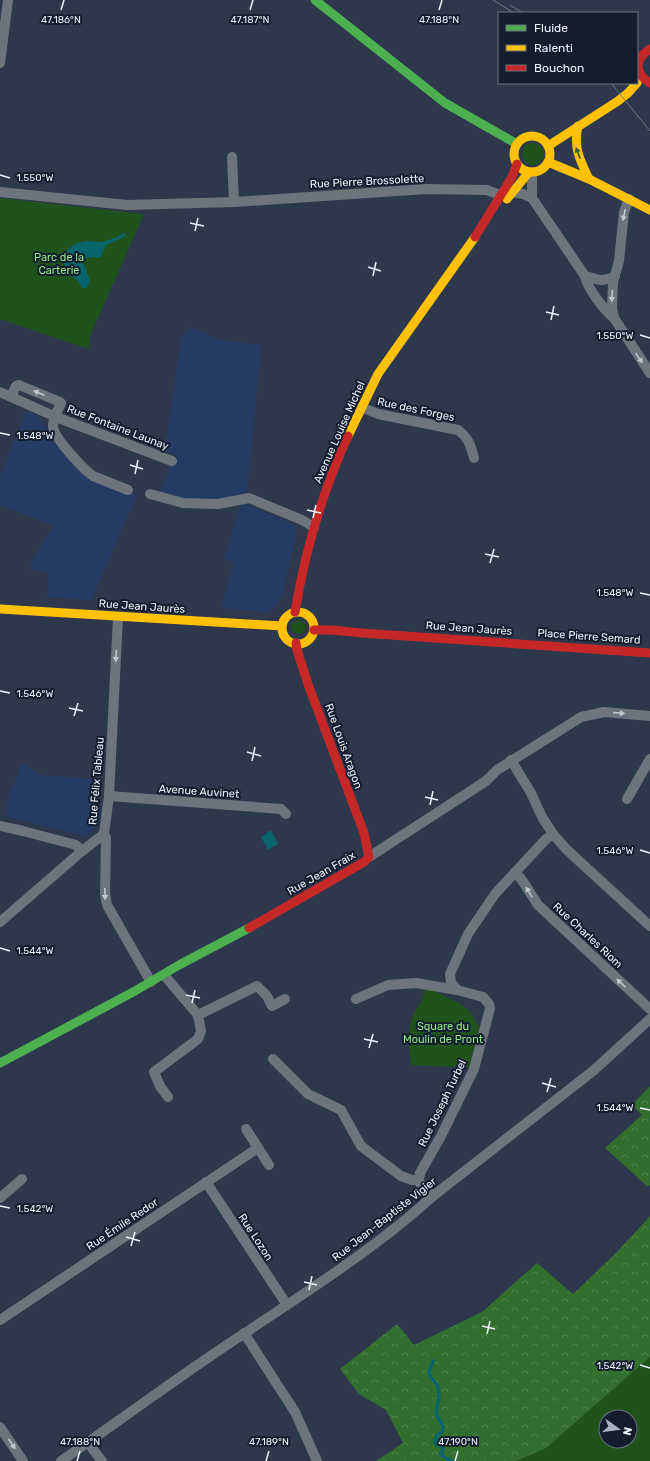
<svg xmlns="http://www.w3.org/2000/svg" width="650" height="1461" font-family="Rubik,sans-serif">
	<defs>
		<pattern id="forest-crowns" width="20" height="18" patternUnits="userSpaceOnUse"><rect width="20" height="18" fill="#326e2d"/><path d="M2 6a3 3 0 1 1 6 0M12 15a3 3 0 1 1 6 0" fill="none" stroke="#50834c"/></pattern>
	</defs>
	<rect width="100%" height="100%" fill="#2d384d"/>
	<g fill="#243b63">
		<polygon points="190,327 220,340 261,345 247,494 219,500 182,501 159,494 175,454 165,451 181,339"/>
		<polygon points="26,411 37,416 87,477 126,492 137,494 91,600 47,597 49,572 30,569 33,559 54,526 0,505 0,477"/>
		<polygon points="243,503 295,525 297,531 281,598 279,597 278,603 267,612 221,608 234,563 224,559 241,504"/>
		<polygon points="21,762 40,775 98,779 95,806 101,807 99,822 86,836 5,816 6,811 5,809 6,809 12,785 14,786"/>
	</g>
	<g fill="url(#forest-crowns)">
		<polygon points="650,1086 650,1185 648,1187 605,1148 642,1115 632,1105"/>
		<polygon points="650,1216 650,1398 606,1417 566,1461 376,1461 403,1443 386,1410 359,1394 340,1369 397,1324 414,1345 482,1312 537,1263 573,1294 616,1253"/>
	</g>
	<g fill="#1f531b" fill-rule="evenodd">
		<circle cx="533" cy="154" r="11"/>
		<polygon points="0,198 144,214 90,336 89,349 0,319"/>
		<circle cx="298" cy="627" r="7"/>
		<path d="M425,986L462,1005L471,1012L479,1027L469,1068L411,1065C410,1051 407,1035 411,1021C415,1008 426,999 425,986Z"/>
		<path d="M650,1357V1461H516L546,1448ZM606,1417H630V1441H606Z"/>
	</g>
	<g fill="#0a646b">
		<path d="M125,233L126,236L106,245L101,257C93,259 87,253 83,263L90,280L87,288H82C78,279 69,275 65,266C60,252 73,243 86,241C91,241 96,242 101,242C109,241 118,236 125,233Z"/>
		<polygon points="271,830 278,844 268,850 261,837"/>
	</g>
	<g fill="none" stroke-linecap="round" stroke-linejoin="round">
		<polyline stroke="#0a646b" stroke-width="3.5" points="433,1361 429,1372 430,1376 438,1386 439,1396 436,1414 443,1426 442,1432 437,1435 435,1442 437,1445 442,1447 443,1449 441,1454 444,1457 452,1461"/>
		<g stroke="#6e747c" stroke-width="10">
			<polyline points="0,63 8,0"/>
			<polyline points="232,157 234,202"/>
			<path d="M532,172V198L585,276C587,288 604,310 614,318L650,373"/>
			<polyline points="0,192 127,205 234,202 426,189 487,190 500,195"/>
			<polyline points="512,192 523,194 532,198"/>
			<path d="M585,276C596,279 603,283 615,276"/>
			<polyline points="614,318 612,308 613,282 619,261 624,212 629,199"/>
			<polyline points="0,392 56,417 172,461"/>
			<path d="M11,397L16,386L19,385L60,402L61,403C58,410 52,420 53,427C55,439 83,469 93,476L128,490"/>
			<path d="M361,407L378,414L458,430C468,437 471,446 474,458"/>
			<polyline points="150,494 183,503 218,504 249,498 302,520 314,527"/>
			<polyline points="118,617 109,796 104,834 106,838 105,894 107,905 151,982"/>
			<polyline points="511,760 531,793 542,817 553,834 566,849 650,926"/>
			<polyline points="109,796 281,809 286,814"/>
			<polyline points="627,799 650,759"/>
			<polyline points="0,826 23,831 76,845 82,851"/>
			<polyline points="369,857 486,781 497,770 581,717 604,712 650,716"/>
			<polyline points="515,872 522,880 538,905 650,1009"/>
			<polyline points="0,922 82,851 104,834"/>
			<polyline points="164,975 198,1015 201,1031 198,1039 154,1072 160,1086 168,1097"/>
			<polyline points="457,990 451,982 450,974 468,934 495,894 546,839 553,834"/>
			<polyline points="356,999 388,985 416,983 457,990 483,997 489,1004 490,1008 488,1016 474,1069 441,1136 420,1173 419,1180 421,1186 433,1196"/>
			<polyline points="198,1015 257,986 267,996 272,1006 285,999"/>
			<polyline points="273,1059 308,1094 341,1110 361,1146 401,1176 412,1180 419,1180"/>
			<polyline points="246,1129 269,1165"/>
			<polyline points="206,1182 287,1305"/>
			<polyline points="0,1198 22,1179"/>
			<polyline points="0,1320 258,1148"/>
			<polyline points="244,1333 295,1412 317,1461"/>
			<polyline points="0,1427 23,1461"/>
			<polyline points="88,1443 102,1461"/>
			<path d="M61,1461C122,1419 182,1374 245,1333C309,1290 376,1248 433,1196L593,1071L650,1019"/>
		</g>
		<g stroke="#4caf50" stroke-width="9">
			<polyline points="315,0 445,103 517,144"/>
			<polyline points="0,1063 135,991 179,965 249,928"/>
		</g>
		<g stroke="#ffc107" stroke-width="9">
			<path d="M578,126C573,148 580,160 589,179"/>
			<circle cx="532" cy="154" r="18"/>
			<polyline points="548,146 618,101 628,93 637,83"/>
			<polyline points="548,162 589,179 650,210"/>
			<polyline points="507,199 529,172"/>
			<polyline points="348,436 378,374 475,237"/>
			<polyline points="0,609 282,626"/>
			<circle cx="298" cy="628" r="16"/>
		</g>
		<g stroke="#c62828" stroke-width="9">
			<path d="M650,49C634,59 634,73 650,83"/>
			<polyline points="475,237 512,177 517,164"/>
			<path d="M295,612C305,551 322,493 348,436"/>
			<polyline points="314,630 332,630 362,633 650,653"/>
			<polyline points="249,928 364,862 369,857 364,833 309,687 297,650 296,643"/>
		</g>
		<g stroke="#6f7682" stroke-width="1">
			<polyline points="493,0 514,13"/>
			<polyline points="510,5 523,13"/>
			<polyline points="611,83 650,131"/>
		</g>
	</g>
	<defs><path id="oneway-solid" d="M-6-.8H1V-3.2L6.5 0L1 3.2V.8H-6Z"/></defs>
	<use fill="#2d5f3d" href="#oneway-solid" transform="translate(578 153) rotate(-111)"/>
	<g fill="#c1c7cf">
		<use href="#oneway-solid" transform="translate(624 215) rotate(102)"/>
		<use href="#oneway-solid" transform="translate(612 296) rotate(93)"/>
		<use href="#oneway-solid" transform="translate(639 358) rotate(56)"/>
		<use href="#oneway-solid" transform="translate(39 393) rotate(-157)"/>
		<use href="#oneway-solid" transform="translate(116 656) rotate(93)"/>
		<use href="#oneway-solid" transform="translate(619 713) rotate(4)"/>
		<use href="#oneway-solid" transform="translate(529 892) rotate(-121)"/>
		<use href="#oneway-solid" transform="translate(105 894) rotate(88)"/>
		<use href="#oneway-solid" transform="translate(621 983) rotate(-137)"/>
		<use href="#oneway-solid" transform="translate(12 1444) rotate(56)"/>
	</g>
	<path fill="none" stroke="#edf3fc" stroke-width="1.5" d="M61,10L64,0M250,10L253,0M439,10L442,0M0,175L10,178M190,223L204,226M195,231L198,218M368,267L381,271M373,276L376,262M546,312L559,315M551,320L554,306M640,335L650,338M0,433L10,435M130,465L143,469M135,474L138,460M307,510L321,513M313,518L316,505M485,554L499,557M490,563L494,549M640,593L650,595M0,691L10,693M69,708L83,711M74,716L78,703M247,752L261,756M252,761L255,747M425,797L438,800M430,805L433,791M640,850L650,853M0,948L10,951M186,995L200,998M192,1003L195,990M364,1039L378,1042M369,1048L373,1034M542,1083L556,1087M547,1092L551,1078M640,1108L650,1110M0,1206L10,1208M126,1237L140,1241M131,1246L135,1232M304,1282L317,1285M309,1290L312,1276M482,1326L495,1329M487,1334L490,1321M640,1365L650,1368M77,1461L80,1451M266,1461L269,1451M455,1461L458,1451"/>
	<g text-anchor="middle" stroke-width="4" stroke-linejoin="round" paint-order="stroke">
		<g font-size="11" fill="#edf3fc" stroke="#141d2e">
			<text transform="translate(367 181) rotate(-3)" y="4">Rue Pierre Brossolette</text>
			<text transform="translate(416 409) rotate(12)" y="4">Rue des Forges</text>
			<text transform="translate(118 427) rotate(21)" y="4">Rue Fontaine Launay</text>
			<text transform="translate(339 432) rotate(-66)" y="4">Avenue Louise Michel</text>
			<text transform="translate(142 606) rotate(4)" y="4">Rue Jean Jaurès</text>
			<text transform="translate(469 628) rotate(4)" y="4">Rue Jean Jaurès</text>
			<text transform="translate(589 636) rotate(4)" y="4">Place Pierre Semard</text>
			<text transform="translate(344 746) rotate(70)" y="4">Rue Louis Aragon</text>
			<text transform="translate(96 781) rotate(-85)" y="4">Rue Félix Tableau</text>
			<text transform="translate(199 791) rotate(4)" y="4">Avenue Auvinet</text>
			<text transform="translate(321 873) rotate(-30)" y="4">Rue Jean Fraix</text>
			<text transform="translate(588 935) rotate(43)" y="4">Rue Charles Riom</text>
			<text transform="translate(442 1103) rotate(-64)" y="4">Rue Joseph Turbel</text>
			<text transform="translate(384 1219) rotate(-38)" y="4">Rue Jean-Baptiste Vigier</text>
			<text transform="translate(122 1224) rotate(-34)" y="4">Rue Émile Redor</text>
			<text transform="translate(256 1237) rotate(57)" y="4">Rue Lozon</text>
		</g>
		<g font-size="11" fill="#91e983" stroke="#141d2e">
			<text x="59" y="261">Parc de la<tspan x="59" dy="13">Carterie</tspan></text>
			<text x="443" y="1030">Square du<tspan x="443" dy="13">Moulin de Pront</tspan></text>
		</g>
	</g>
	<g font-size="10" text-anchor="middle" fill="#edf3fc" stroke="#141d2e" stroke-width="4" stroke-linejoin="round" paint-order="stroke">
		<text x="61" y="23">47.186°N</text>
		<text x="250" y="23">47.187°N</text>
		<text x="439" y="23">47.188°N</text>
		<text x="35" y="181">1.550°W</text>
		<text x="615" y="339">1.550°W</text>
		<text x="35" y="439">1.548°W</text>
		<text x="615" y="596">1.548°W</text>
		<text x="35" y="697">1.546°W</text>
		<text x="615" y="854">1.546°W</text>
		<text x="35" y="954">1.544°W</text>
		<text x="615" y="1111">1.544°W</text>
		<text x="35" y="1212">1.542°W</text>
		<text x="615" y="1369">1.542°W</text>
		<text x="80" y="1445">47.188°N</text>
		<text x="269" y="1445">47.189°N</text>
		<text x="458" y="1445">47.190°N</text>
	</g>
	<rect x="498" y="12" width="140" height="72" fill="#141d2e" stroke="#6b7380"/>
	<rect x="506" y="25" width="20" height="6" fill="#4caf50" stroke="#6b7380"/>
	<text x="534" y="32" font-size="12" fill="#edf3fc">Fluide</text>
	<rect x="506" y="45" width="20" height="6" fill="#ffc107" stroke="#6b7380"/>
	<text x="534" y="52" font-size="12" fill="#edf3fc">Ralenti</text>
	<rect x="506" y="65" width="20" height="6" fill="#c62828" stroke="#6b7380"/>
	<text x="534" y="72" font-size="12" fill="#edf3fc">Bouchon</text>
	<g transform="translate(618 1429) rotate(104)"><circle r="19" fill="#141d2e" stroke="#6b7380"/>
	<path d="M0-3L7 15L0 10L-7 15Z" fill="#aab2bf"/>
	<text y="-6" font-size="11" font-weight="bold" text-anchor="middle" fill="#edf3fc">N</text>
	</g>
</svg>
